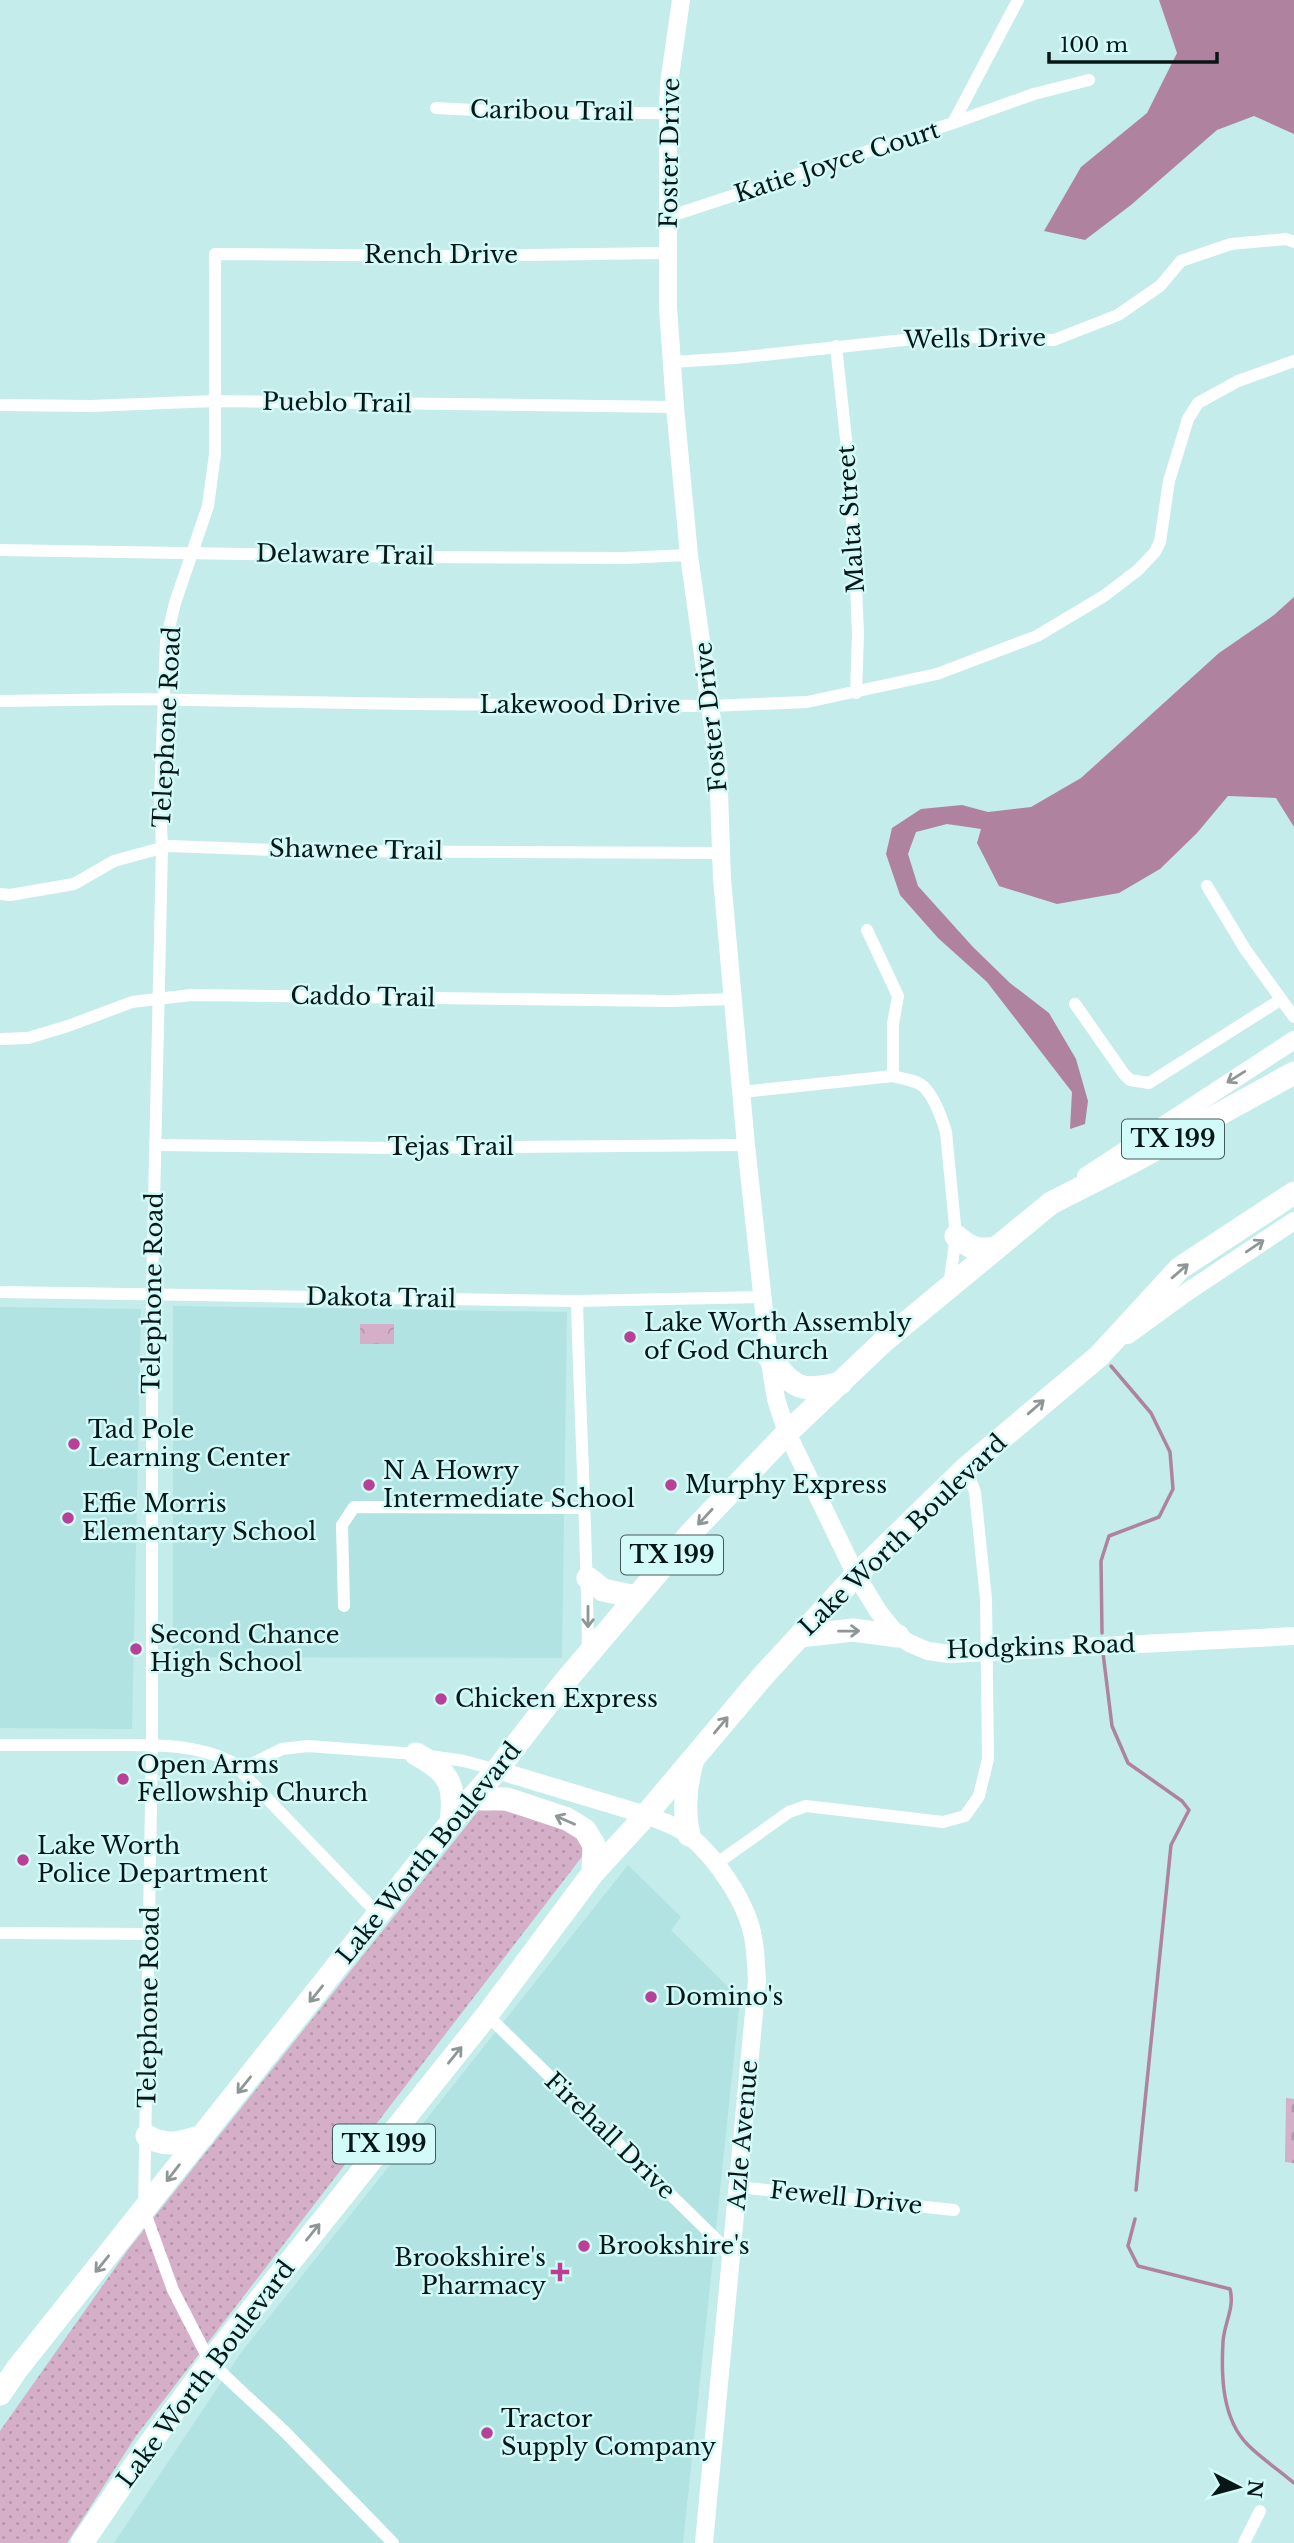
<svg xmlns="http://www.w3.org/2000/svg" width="1294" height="2543" font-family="'Libre Baskerville',serif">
	<defs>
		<pattern id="grass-dots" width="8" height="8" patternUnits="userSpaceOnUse" patternTransform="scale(1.75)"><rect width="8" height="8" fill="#d5afc7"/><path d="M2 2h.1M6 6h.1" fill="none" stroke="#b596aa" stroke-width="1.8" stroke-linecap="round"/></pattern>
		<pattern id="forest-crowns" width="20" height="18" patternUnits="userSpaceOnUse" patternTransform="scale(1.75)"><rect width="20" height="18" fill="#d5afc7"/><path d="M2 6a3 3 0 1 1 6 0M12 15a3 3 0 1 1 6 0" fill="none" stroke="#b596aa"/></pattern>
		<pattern id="cemetery-stones" width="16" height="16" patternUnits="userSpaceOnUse" patternTransform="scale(1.75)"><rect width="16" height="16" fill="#d5afc7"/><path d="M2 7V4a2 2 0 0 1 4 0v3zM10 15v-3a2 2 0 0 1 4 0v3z" fill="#b596aa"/></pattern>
	</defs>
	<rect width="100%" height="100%" fill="#c4eceb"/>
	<g fill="#b0e3e1">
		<polygon points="173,1306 567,1312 562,1658 173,1657"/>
		<polygon points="0,1307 141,1309 132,1729 0,1728"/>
		<polygon points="628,1865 681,1917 671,1930 740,1999 683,2543 114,2543 240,2354"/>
	</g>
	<polygon fill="url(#grass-dots)" points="483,1805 577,1831 584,1854 136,2436 67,2543 0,2543 0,2431 127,2251"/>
	<rect fill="url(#forest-crowns)" x="360" y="1324" width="34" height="20"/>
	<polygon fill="url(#cemetery-stones)" points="1286,2098 1294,2099 1294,2163 1285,2162"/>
	<g fill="#af839f">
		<polygon points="1159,0 1294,0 1294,134 1254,116 1217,130 1131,205 1085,240 1044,231 1081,167 1147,113 1177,53"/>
		<polygon points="1294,597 1294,827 1276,798 1228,796 1197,833 1160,869 1119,893 1057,904 999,886 977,843 981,829 947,824 916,832 908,854 918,886 973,947 1010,983 1049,1013 1076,1059 1088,1101 1085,1124 1070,1129 1072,1092 987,982 938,938 900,895 886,854 892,828 921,809 962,805 988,812 1031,807 1081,778 1219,653 1274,615"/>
	</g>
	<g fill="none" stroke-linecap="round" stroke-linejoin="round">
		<g stroke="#af839f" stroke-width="3.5">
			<polyline points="1102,1633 1101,1561 1109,1536 1159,1517 1173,1489 1170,1452 1151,1413 1111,1366"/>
			<polyline points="1103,1653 1112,1726 1128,1763 1182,1801 1189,1810 1171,1845 1136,2190"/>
			<path d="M1135,2219L1128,2246L1138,2266L1230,2289C1235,2308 1224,2323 1223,2342C1221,2376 1222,2419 1248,2445C1262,2459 1279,2470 1294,2483"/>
		</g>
		<g stroke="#fff" stroke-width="12">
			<polyline points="436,108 528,113 668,113"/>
			<polyline points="953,123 1034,94 1089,80"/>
			<polyline points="668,217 953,123 1018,0"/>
			<polyline points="836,346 846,439 855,561 858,634 856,693"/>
			<polyline points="672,362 735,358 942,336 1054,340 1118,315 1160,286 1181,261 1231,244 1286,239 1294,242"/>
			<polyline points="0,405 91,406 215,401 675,407"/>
			<polyline points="0,550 410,557 624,558 689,555"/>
			<polyline points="0,701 137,699 411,704 711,706 807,702 937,674 1037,636 1104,596 1138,570 1155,552 1160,542 1169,481 1188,419 1198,403 1238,381 1294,361"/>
			<polyline points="1207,886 1245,949 1294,1017"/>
			<polyline points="0,894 10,895 74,884 114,861 169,846 301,851 722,853"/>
			<polyline points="867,930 898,996 893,1024 893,1076"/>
			<polyline points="1075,1004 1124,1074 1130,1080 1149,1083 1280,1000"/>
			<polyline points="0,1039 28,1038 68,1026 132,1002 191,995 671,1001 733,999"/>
			<path d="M742,1092L893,1076C902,1079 917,1080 924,1087C934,1097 942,1119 946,1132L956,1236L949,1286"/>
			<polyline points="155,1145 393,1148 746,1145"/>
			<polyline points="0,1292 577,1301 762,1297"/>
			<path d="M577,1301C580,1419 587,1536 588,1654"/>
			<polyline points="344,1606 342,1525 354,1507 584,1508"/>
			<path d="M0,1745C35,1745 69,1745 104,1745C147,1745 192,1742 232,1762L379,1915"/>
			<polyline points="239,1770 282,1749 308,1746 416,1754 464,1761 497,1770"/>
			<polyline points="716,1864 789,1812 806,1806 943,1822 965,1816 979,1796 988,1759 986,1599 975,1492 966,1468"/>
			<polyline points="0,1933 149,1934"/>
			<polyline points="487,2015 719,2242 731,2259"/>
			<polyline points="738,2187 954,2210"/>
			<polyline points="393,2543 285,2432 210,2362 173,2290 144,2210 152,1745 152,1293 162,848 160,800 166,641 175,603 208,506 215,454 215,254 448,256 667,253"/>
			<polyline points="1244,2543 1260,2511"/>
		</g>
		<g stroke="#fff" stroke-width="18">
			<polyline points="681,0 669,84 668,113 668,307 675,407 689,555 718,763 722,879 746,1145 769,1357 776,1399 787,1433 856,1575 878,1611 898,1636 909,1643 928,1651 949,1654 1294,1636"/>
			<polyline points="1086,1176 1294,1040"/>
			<polyline points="1128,1335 1187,1292 1294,1221"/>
			<path d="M497,1770L646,1815C661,1821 678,1826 690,1836C717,1859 747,1903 753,1937C756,1951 756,1966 757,1981L704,2543"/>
		</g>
		<g stroke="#fff" stroke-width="23">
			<path d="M956,1236C970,1248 977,1251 995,1248"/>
			<path d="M769,1357C795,1389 799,1393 841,1383"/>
			<polyline points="588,1578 603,1590 636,1597"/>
			<polyline points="800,1636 853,1630 898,1636"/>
			<path d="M416,1754C450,1772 456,1785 451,1823"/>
			<polyline points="471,1799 507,1799 567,1819 585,1830 594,1845 593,1873"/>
			<path d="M689,1835C683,1810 685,1788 692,1763"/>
			<path d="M147,2136C166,2148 182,2142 203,2136"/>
			<polyline points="0,2394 17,2369 457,1815 497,1770 563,1684 691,1533 787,1433 884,1341 1051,1203 1136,1160 1294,1073"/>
			<polyline points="82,2543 148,2446 210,2362 487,2015 593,1873 639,1823 762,1677 856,1575 966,1468 1099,1356 1180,1268 1294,1193"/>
		</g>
	</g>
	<defs><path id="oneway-shaft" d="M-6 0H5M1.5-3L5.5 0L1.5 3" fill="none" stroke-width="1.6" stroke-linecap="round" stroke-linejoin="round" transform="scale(1.75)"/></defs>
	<g stroke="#8f9696">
		<use href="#oneway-shaft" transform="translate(1236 1077) rotate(148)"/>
		<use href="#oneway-shaft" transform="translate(1255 1246) rotate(-34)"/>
		<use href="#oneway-shaft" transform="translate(1180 1271) rotate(-41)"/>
		<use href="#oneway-shaft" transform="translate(1036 1407) rotate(-41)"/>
		<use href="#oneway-shaft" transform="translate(705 1517) rotate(133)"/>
		<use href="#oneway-shaft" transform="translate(588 1617) rotate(90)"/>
		<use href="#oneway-shaft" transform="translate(849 1631) rotate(-1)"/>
		<use href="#oneway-shaft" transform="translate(721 1725) rotate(-50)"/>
		<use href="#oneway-shaft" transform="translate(565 1820) rotate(-156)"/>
		<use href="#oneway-shaft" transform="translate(316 1994) rotate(129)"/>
		<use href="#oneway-shaft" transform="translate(455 2055) rotate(-51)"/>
		<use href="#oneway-shaft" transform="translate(244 2085) rotate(129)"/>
		<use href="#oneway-shaft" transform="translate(173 2173) rotate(128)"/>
		<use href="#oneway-shaft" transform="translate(313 2232) rotate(-51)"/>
		<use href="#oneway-shaft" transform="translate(102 2264) rotate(129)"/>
	</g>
	<g fill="#b84197" stroke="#d1faf8" stroke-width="2.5">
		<circle cx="630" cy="1337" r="7"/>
		<circle cx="74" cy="1444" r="7"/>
		<circle cx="369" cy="1485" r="7"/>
		<circle cx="671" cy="1485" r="7"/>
		<circle cx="68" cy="1518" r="7"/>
		<circle cx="136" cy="1649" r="7"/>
		<circle cx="441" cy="1699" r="7"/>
		<circle cx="123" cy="1779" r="7"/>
		<circle cx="23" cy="1860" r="7"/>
		<circle cx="651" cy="1997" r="7"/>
		<circle cx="584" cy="2246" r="7"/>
		<path d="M556.5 2261.5h7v7h7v7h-7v7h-7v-7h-7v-7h7z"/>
		<circle cx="487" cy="2433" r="7"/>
	</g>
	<g text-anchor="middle" stroke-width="5" stroke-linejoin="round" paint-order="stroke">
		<g fill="#d1faf8" stroke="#445a5a" stroke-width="2">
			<rect x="1122" y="1119.5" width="102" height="39" rx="5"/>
			<rect x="621" y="1535.5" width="102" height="39" rx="5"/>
			<rect x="333" y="2124.5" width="102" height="39" rx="5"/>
		</g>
		<g font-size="23" font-weight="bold" fill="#071616">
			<text x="1173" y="1147">TX 199</text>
			<text x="672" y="1563">TX 199</text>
			<text x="384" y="2152">TX 199</text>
		</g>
		<g font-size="24" fill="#071616" stroke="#d1faf8">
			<text transform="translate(552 111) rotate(1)" y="8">Caribou Trail</text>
			<text transform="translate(670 153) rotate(-89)" y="8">Foster Drive</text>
			<text transform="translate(837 162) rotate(-18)" y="8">Katie Joyce Court</text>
			<text x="441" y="263">Rench Drive</text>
			<text transform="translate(975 339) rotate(-1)" y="8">Wells Drive</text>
			<text transform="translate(337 403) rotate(1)" y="8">Pueblo Trail</text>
			<text transform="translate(851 519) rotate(-94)" y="8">Malta Street</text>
			<text transform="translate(345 555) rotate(1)" y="8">Delaware Trail</text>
			<text x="580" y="713">Lakewood Drive</text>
			<text transform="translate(711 717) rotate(-96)" y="8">Foster Drive</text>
			<text transform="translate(167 727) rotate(-87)" y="8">Telephone Road</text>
			<text transform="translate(356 850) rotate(1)" y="8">Shawnee Trail</text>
			<text transform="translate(363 997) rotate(1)" y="8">Caddo Trail</text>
			<text x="451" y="1155">Tejas Trail</text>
			<text transform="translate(153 1293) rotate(-89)" y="8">Telephone Road</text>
			<text transform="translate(381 1298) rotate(1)" y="8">Dakota Trail</text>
			<text transform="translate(903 1535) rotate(-44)" y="8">Lake Worth Boulevard</text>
			<text transform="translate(1041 1647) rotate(-2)" y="8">Hodgkins Road</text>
			<text transform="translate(429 1853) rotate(-51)" y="8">Lake Worth Boulevard</text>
			<text transform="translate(149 2007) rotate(-89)" y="8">Telephone Road</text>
			<text transform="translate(743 2135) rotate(-85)" y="8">Azle Avenue</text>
			<text transform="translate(610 2136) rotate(44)" y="8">Firehall Drive</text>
			<text transform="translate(846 2198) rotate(6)" y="8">Fewell Drive</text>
			<text transform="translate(206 2374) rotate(-53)" y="8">Lake Worth Boulevard</text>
		</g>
		<g font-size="24" fill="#071616" stroke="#d1faf8" text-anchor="start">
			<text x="644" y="1331">Lake Worth Assembly<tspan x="644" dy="28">of God Church</tspan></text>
			<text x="88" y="1438">Tad Pole<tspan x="88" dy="28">Learning Center</tspan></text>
			<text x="383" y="1479">N A Howry<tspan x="383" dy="28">Intermediate School</tspan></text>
			<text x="685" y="1493">Murphy Express</text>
			<text x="82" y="1512">Effie Morris<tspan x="82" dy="28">Elementary School</tspan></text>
			<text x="150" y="1643">Second Chance<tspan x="150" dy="28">High School</tspan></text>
			<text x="455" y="1707">Chicken Express</text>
			<text x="137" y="1773">Open Arms<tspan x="137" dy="28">Fellowship Church</tspan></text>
			<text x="37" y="1854">Lake Worth<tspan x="37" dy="28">Police Department</tspan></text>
			<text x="665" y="2005">Domino's</text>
			<text x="598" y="2254">Brookshire's</text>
			<text x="546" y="2266" text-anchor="end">Brookshire's<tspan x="546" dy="28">Pharmacy</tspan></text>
			<text x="501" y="2427">Tractor<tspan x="501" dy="28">Supply Company</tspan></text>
		</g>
	</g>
	<g transform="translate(1238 2487) rotate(96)" stroke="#d1faf8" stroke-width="5" paint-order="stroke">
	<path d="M0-5L12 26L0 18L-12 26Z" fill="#071616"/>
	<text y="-10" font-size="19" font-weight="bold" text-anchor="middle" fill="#071616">N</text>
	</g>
	<path d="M1049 52v10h168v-10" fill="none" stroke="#071616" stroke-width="3.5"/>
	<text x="1060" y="52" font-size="21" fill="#071616" stroke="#d1faf8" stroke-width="5" paint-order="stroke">100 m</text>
</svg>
